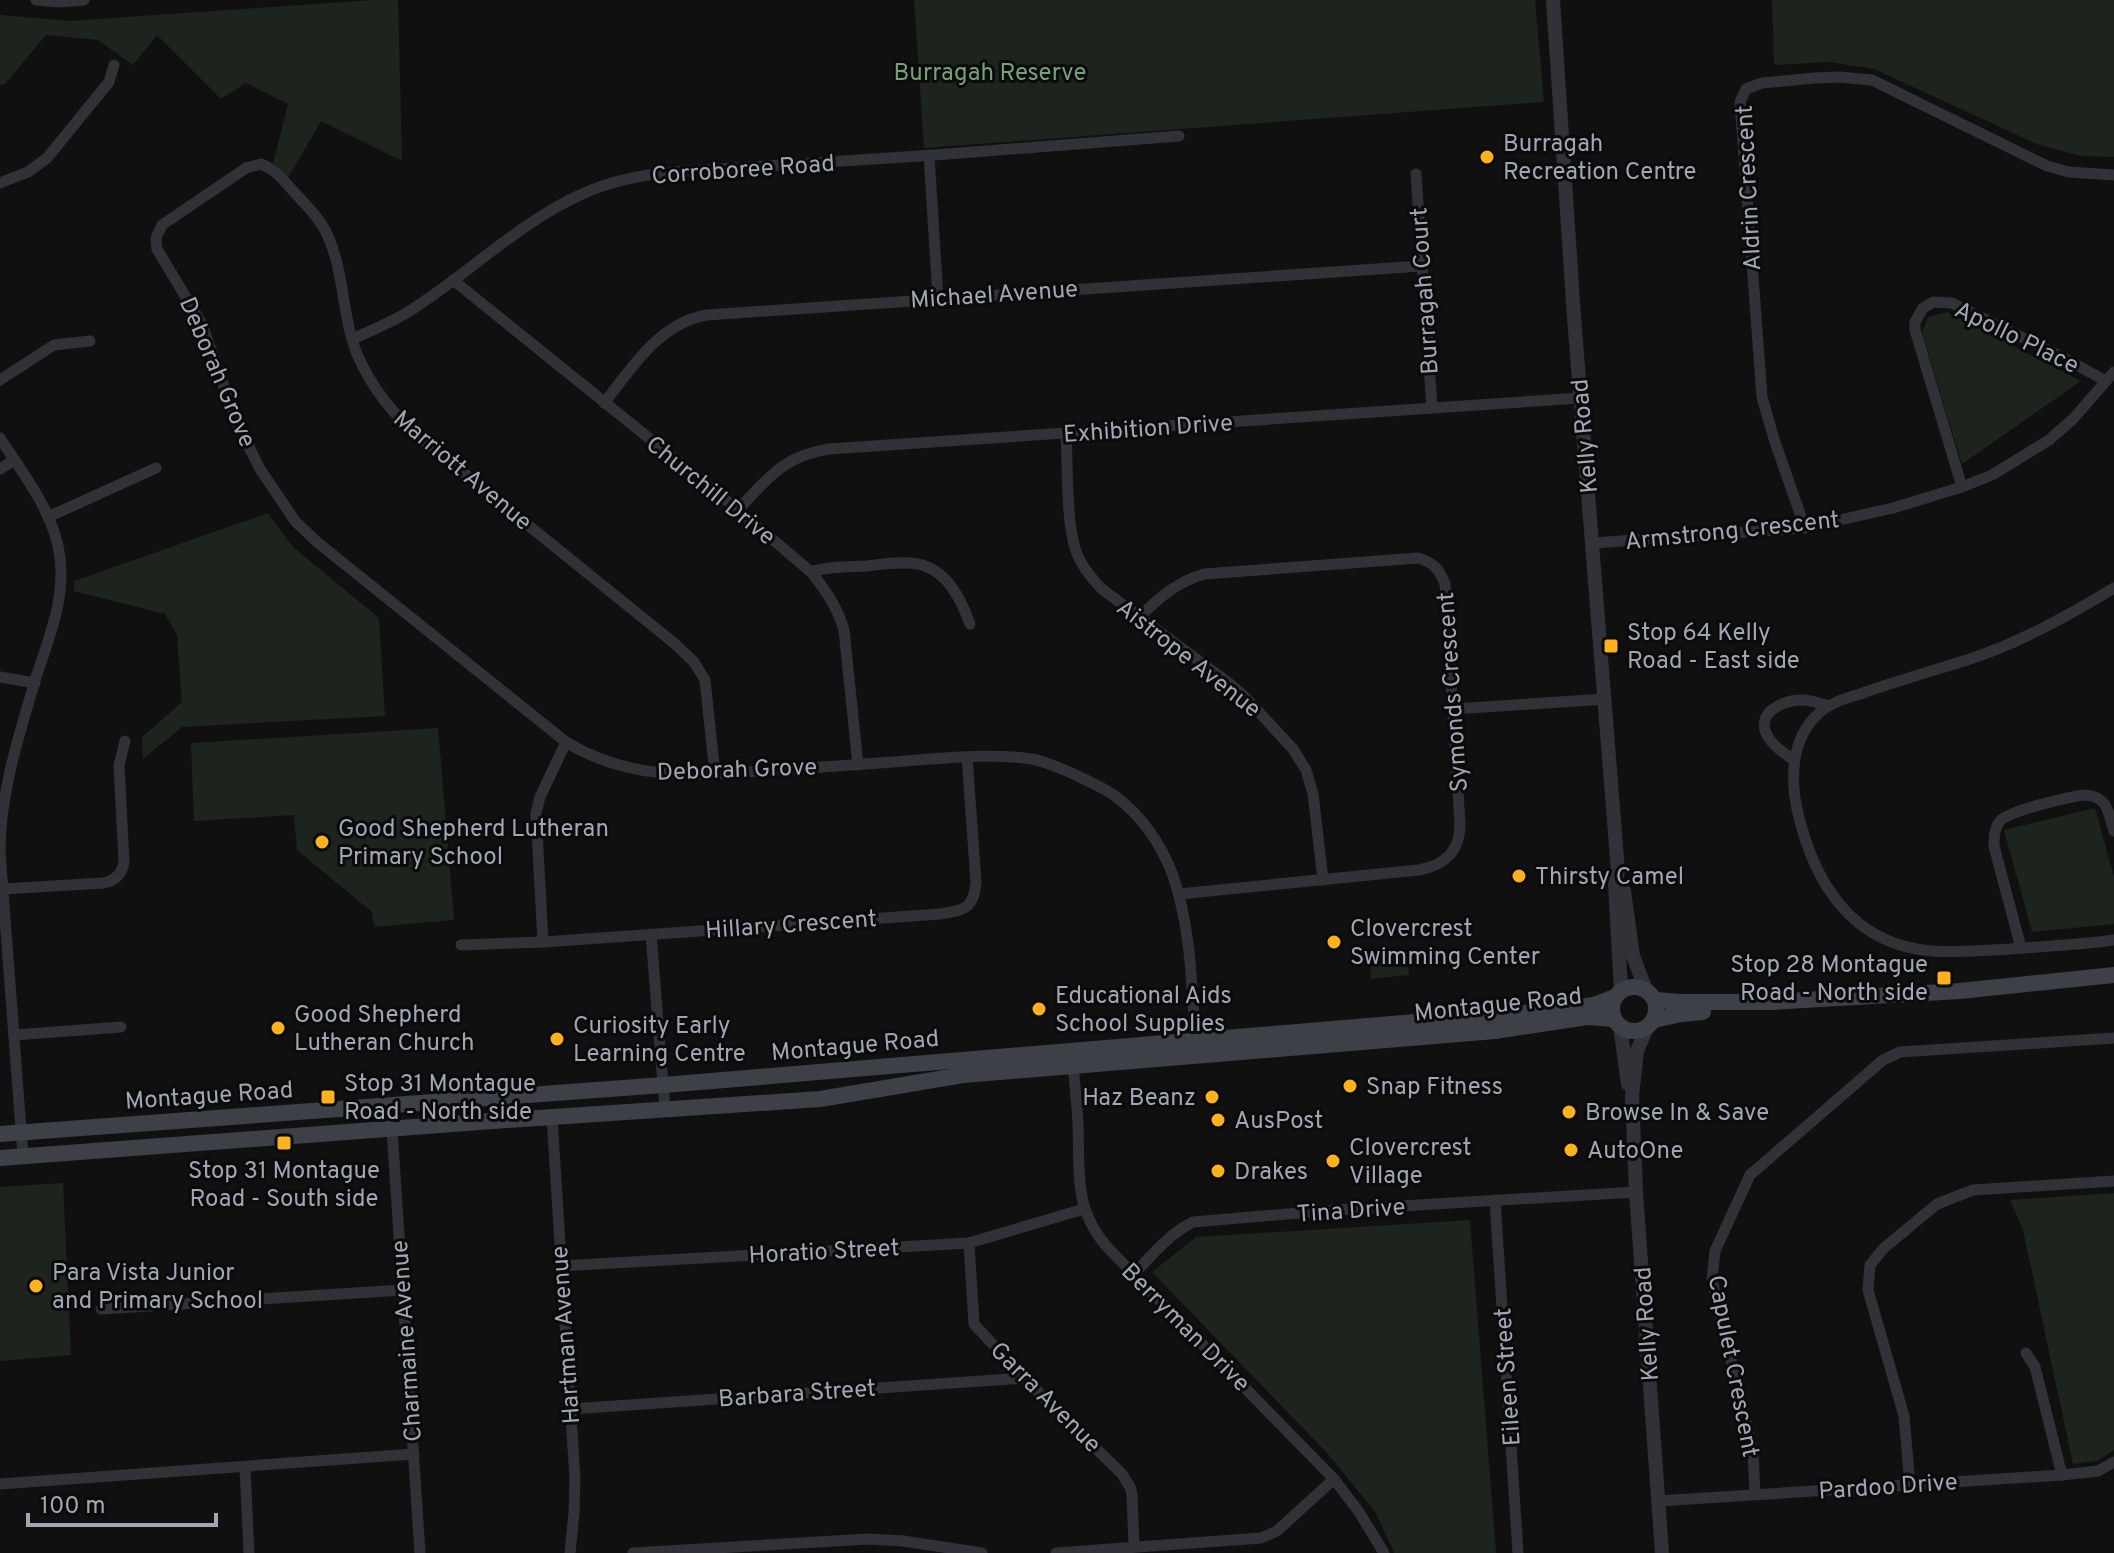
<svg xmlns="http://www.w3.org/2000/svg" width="2114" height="1553" font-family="Overpass,sans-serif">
	<rect width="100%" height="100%" fill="#101011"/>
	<g fill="#1c241d">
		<polygon points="373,0 398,0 402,161 321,121 288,178 273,163 288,104 246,83 221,99 157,35 133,65 98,40 46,35 5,84 0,85 0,15 70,21"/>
		<polygon points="914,0 1535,0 1544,102 924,148"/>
		<polygon points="1772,0 2114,0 2114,157 2082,156 2039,145 1874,69 1829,62 1774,65"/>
		<polygon points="1947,312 2081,381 1962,464 1922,333 1928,317"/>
		<polygon points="268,513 293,547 379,618 385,716 182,727 143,759 142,737 182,702 177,635 165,614 74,591 74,581"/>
		<polygon points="438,728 454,920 374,927 372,912 297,850 294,815 194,821 191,743"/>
		<polygon points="2095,808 2114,877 2114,924 2032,932 2004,830"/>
		<polygon points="1408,954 1409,975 1371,979 1370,957"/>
		<polygon points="63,1183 71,1355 0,1361 0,1187"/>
		<polygon points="2114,1193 2114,1450 2097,1461 2073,1464 2023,1230 2010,1200"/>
		<polygon points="1470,1220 1496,1553 1394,1553 1376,1513 1327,1453 1152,1272 1196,1237"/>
	</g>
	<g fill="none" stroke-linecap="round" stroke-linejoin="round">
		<g stroke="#313237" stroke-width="11">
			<polyline points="36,0 58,2 84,0"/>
			<polyline points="929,155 938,298"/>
			<polyline points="1416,174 1432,408"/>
			<polyline points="0,183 28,172 47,158 109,82 114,65"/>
			<path d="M453,280L738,510L811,572C825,589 838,608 844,630L858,765"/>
			<path d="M352,339C371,331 390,323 408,312C467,275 518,223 582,194C610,181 642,175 672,172L935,155L1179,136"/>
			<polyline points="0,380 54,345 90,341"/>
			<path d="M604,403C632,368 659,323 707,315L1421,266"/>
			<path d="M1066,434C1068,467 1066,518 1075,548C1080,565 1091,578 1103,590L1230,684L1245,697L1293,749L1306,770L1313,794L1323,880"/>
			<path d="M0,438C22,472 49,506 58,546C69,595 48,638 34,684C18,739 0,794 0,852L23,1156"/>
			<polyline points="0,469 14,460"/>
			<polyline points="1962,487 1915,330 1915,322 1923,308 1933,302 1952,303 2062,357 2106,381"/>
			<path d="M738,510C768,478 783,456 829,449L1580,398"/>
			<polyline points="48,517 156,468"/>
			<polyline points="1805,528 1774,439 1762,397 1740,102 1746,89 1762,83 1814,78 1839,77 1872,80 2047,166 2069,172 2114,175"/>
			<polyline points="1593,543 1805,528 1893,508 1962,487 1992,475 2049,440 2073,419 2114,372"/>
			<path d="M811,572C828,566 849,567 867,566C883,564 902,561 918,564C947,570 961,599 970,624"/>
			<path d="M2114,588C2067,616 2020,643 1967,660C1932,671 1897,681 1863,693C1848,698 1831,702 1819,713C1792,737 1790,776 1797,809C1813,881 1851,945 1932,951C1958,953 1985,950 2011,949C2045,946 2080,945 2114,940"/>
			<path d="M1139,618C1158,598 1177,582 1204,574L1418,558C1433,562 1440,570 1445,584L1460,824C1460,852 1445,865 1419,870L1179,894"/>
			<polyline points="0,677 35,683"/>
			<polyline points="1454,709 1605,699"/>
			<path d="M1794,760C1784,753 1771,745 1766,733C1757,711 1785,700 1802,700C1811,700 1819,703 1828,706"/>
			<path d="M715,774L705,680L694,662L674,643L424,441C395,417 372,389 357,354C341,314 345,269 325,230C317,215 305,204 294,192C284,181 275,169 261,164L246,168L162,225L156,238L157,249L202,324L237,423L260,469L295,521L317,542L566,742C628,780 690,776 760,771C808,768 857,765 905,761C947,758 991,753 1032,759C1048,762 1064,770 1078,776C1090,782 1104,788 1115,796C1141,815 1161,844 1172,873C1191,926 1192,986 1195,1041"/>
			<path d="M3,889L103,883C115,881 122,874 124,862L119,765L125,741"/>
			<polyline points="651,934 665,1109"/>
			<polyline points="543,942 536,813 540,797 566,742"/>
			<path d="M461,945L543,942L940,914C964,910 974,909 976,882L967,757"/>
			<path d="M2021,948L1994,846C1994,837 1994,829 2000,821C2010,810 2064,799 2081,795C2108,795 2107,809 2114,831"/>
			<polyline points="14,1035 121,1027"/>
			<path d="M1073,1066C1075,1085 1077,1105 1078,1124C1080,1174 1073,1209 1109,1249L1334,1479L1359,1512L1384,1553"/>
			<polyline points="552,1118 575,1478 574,1513 570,1553"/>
			<polyline points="392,1129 420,1553"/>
			<polyline points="1495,1200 1518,1553"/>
			<polyline points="969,1243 974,1324 1024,1378 1122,1474 1130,1487 1132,1494 1134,1547"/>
			<polyline points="560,1266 969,1243 1084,1209"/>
			<path d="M1134,1274C1152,1255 1169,1234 1193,1222L1335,1210L1636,1192"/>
			<polyline points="101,1309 403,1290"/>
			<polyline points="2026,1353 2035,1367 2062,1475"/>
			<polyline points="571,1409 1024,1378"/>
			<polyline points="245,1468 249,1553"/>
			<polyline points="0,1484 414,1454"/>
			<polyline points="1910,1485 1904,1416 1868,1290 1870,1265 1884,1248 1937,1204 1973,1190 2114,1181"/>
			<polyline points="1755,1494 1753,1453 1712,1280 1715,1251 1750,1175 1883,1060 1900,1052 2114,1038"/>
			<polyline points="1658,1501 2062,1475 2098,1471 2114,1462"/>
			<polyline points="633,1553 868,1539 903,1541 982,1553"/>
			<polyline points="1056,1553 1261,1538 1277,1531 1334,1479"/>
		</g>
		<g stroke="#313237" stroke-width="14">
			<polyline points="1553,0 1574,317 1618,871 1615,884 1621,991"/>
			<polyline points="1624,891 1633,956 1646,990"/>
			<polyline points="1620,1026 1628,1084"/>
			<polyline points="1647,1028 1637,1051 1632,1096 1636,1192 1662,1553"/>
		</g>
		<g stroke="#3e4047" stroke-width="16">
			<circle cx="1634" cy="1009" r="22"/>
			<polyline points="1655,1000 1681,1002 1771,1002 1960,991 2114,975"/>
			<polyline points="1654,1020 1681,1014 1703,1012"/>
			<polyline points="0,1134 664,1085 1558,1010 1594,1005 1615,997"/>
			<polyline points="0,1158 493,1121 820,1099 963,1075 1495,1031 1587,1017 1614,1019"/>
		</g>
	</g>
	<g fill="#fcb11d" stroke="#0b0b0c" stroke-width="3">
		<circle cx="1487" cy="157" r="8"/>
		<rect x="1603" y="638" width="16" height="16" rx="4"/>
		<circle cx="322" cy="842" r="8"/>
		<circle cx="1519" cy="876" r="8"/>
		<circle cx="1334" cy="942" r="8"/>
		<rect x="1936" y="970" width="16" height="16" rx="4"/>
		<circle cx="1039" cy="1009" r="8"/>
		<circle cx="278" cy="1028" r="8"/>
		<circle cx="557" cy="1039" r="8"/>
		<circle cx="1350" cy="1086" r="8"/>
		<rect x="320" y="1089" width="16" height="16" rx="4"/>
		<circle cx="1212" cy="1097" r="8"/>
		<circle cx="1569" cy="1112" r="8"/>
		<circle cx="1218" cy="1120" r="8"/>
		<rect x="276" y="1135" width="16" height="16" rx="4"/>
		<circle cx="1571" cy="1150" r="8"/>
		<circle cx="1333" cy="1161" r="8"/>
		<circle cx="1218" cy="1171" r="8"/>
		<circle cx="36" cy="1286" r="8"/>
	</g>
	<g text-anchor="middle" stroke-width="6" stroke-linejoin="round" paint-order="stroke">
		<g font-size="24" fill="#75a078" stroke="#0b0b0c">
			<text x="990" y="80">Burragah Reserve</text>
		</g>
		<g font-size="24" fill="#a0a6b3" stroke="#0b0b0c" text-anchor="start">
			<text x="1503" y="151">Burragah<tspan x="1503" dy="28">Recreation Centre</tspan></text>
			<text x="1627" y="640">Stop 64 Kelly<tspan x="1627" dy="28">Road - East side</tspan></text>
			<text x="338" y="836">Good Shepherd Lutheran<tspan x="338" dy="28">Primary School</tspan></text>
			<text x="1535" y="884">Thirsty Camel</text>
			<text x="1350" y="936">Clovercrest<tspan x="1350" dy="28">Swimming Center</tspan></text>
			<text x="1928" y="972" text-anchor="end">Stop 28 Montague<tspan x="1928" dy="28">Road - North side</tspan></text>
			<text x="1055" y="1003">Educational Aids<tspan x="1055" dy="28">School Supplies</tspan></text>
			<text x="294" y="1022">Good Shepherd<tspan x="294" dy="28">Lutheran Church</tspan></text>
			<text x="573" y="1033">Curiosity Early<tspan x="573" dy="28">Learning Centre</tspan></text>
			<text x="344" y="1091">Stop 31 Montague<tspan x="344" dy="28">Road - North side</tspan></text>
			<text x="1366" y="1094">Snap Fitness</text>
			<text x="1196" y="1105" text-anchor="end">Haz Beanz</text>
			<text x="1585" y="1120">Browse In &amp; Save</text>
			<text x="1234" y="1128">AusPost</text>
			<text x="1349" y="1155">Clovercrest<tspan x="1349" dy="28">Village</tspan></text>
			<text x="1587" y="1158">AutoOne</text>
			<text x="284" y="1178" text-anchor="middle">Stop 31 Montague<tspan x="284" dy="28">Road - South side</tspan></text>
			<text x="1234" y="1179">Drakes</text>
			<text x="52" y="1280">Para Vista Junior<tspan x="52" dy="28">and Primary School</tspan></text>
		</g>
		<g font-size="24" fill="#a0a6b3" stroke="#0b0b0c">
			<text transform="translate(743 169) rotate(-4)" y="8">Corroboree Road</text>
			<text transform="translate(1748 188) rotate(-93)" y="8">Aldrin Crescent</text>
			<text transform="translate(1424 291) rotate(-94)" y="8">Burragah Court</text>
			<text transform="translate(994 294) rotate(-4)" y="8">Michael Avenue</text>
			<text transform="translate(2017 337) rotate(26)" y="8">Apollo Place</text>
			<text transform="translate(218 372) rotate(67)" y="8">Deborah Grove</text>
			<text transform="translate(1148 428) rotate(-4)" y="8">Exhibition Drive</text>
			<text transform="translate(1584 436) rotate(-95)" y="8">Kelly Road</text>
			<text transform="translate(463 470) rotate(40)" y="8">Marriott Avenue</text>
			<text transform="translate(711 490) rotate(39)" y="8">Churchill Drive</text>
			<text transform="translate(1732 530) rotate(-6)" y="8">Armstrong Crescent</text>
			<text transform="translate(1189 658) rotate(38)" y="8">Aistrope Avenue</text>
			<text transform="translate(1452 692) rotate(-94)" y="8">Symonds Crescent</text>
			<text transform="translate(737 769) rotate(-2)" y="8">Deborah Grove</text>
			<text transform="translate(791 924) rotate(-4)" y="8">Hillary Crescent</text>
			<text transform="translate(1498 1004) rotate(-6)" y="8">Montague Road</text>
			<text transform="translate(855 1045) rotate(-5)" y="8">Montague Road</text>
			<text transform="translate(209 1095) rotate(-4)" y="8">Montague Road</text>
			<text transform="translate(1351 1210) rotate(-4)" y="8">Tina Drive</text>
			<text transform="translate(824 1251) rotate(-3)" y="8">Horatio Street</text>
			<text transform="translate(1646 1324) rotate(-94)" y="8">Kelly Road</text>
			<text transform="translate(1186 1327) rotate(45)" y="8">Berryman Drive</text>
			<text transform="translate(565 1335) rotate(-94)" y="8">Hartman Avenue</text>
			<text transform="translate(406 1341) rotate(-94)" y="8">Charmaine Avenue</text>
			<text transform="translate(1734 1366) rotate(79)" y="8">Capulet Crescent</text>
			<text transform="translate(1507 1377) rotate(-94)" y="8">Eileen Street</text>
			<text transform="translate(797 1393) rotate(-4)" y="8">Barbara Street</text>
			<text transform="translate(1046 1397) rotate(45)" y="8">Garra Avenue</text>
			<text transform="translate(1888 1486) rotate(-4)" y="8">Pardoo Drive</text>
		</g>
	</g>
	<path d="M28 1513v12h188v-12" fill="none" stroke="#a0a6b3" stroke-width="4"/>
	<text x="40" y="1513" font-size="24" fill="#a0a6b3" stroke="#0b0b0c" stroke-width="6" paint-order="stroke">100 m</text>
</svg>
